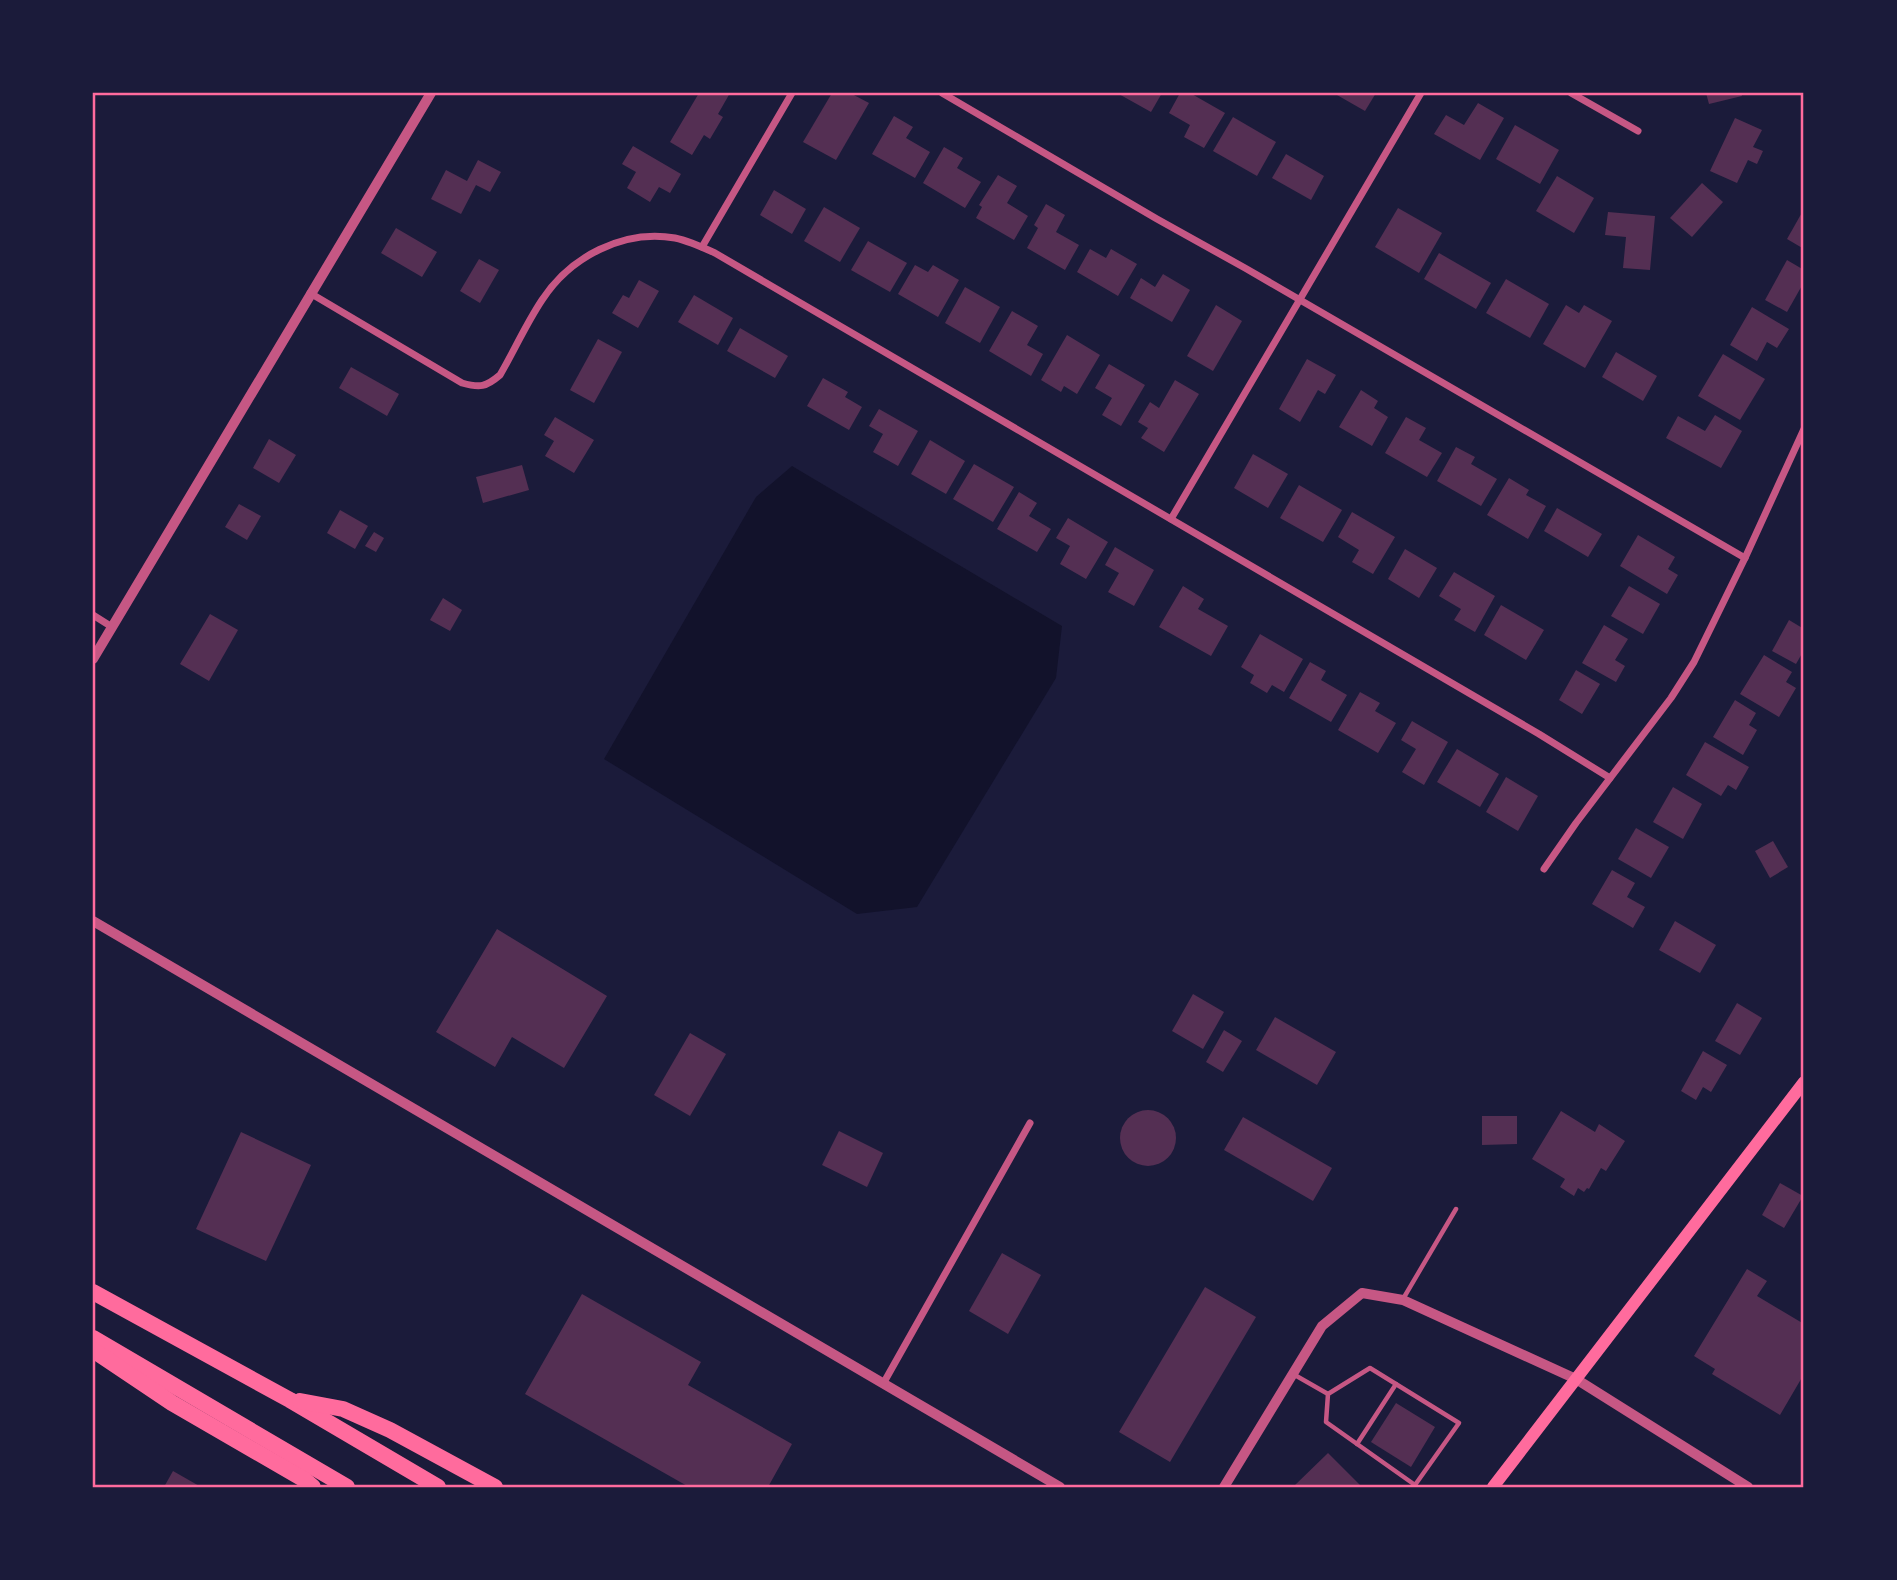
<svg xmlns="http://www.w3.org/2000/svg" width="1897" height="1580" font-family="Roboto,sans-serif">
	<rect width="100%" height="100%" fill="#1b1b3a"/>
	<polygon fill="#12122b" points="792,466 1062,626 1056,678 917,907 857,914 604,759 756,497"/>
	<g fill="#542f53">
		<polygon points="699,93 730,93 718,114 723,117 710,139 704,135 692,155 670,142"/>
		<polygon points="832,93 850,93 869,103 836,160 803,142"/>
		<polygon points="1117,93 1162,93 1151,112"/>
		<polygon points="1180,93 1190,93 1225,113 1204,148 1184,137 1190,125 1169,113"/>
		<polygon points="1339,93 1376,93 1365,111 1337,95"/>
		<polygon points="1706,93 1741,93 1742,96 1709,104"/>
		<polygon points="1478,103 1504,118 1480,160 1434,134 1446,115 1464,125"/>
		<polygon points="894,116 913,127 906,138 930,152 915,178 872,154"/>
		<polygon points="1233,117 1276,142 1257,176 1213,151"/>
		<polygon points="1735,118 1762,130 1753,147 1763,151 1757,164 1748,160 1737,183 1710,171"/>
		<polygon points="1515,125 1559,150 1540,184 1496,159"/>
		<polygon points="633,146 681,174 670,193 659,187 650,202 627,188 636,172 622,164"/>
		<polygon points="944,147 963,158 957,168 981,182 965,208 923,183"/>
		<polygon points="1286,154 1324,176 1311,200 1272,178"/>
		<polygon points="478,160 501,172 490,192 476,185 461,214 431,199 446,170 467,181"/>
		<polygon points="998,175 1017,186 1007,203 1028,216 1014,240 976,218 982,207 979,205"/>
		<polygon points="1557,176 1594,198 1574,233 1536,211"/>
		<polygon points="1702,183 1723,202 1692,237 1670,218"/>
		<polygon points="774,190 806,209 792,234 760,215"/>
		<polygon points="1046,204 1065,215 1056,232 1079,245 1065,270 1027,248 1038,228 1034,225"/>
		<polygon points="824,207 860,228 840,262 804,241"/>
		<polygon points="1398,208 1442,233 1419,273 1375,247"/>
		<polygon points="1804,209 1804,249 1787,239"/>
		<polygon points="1608,212 1655,216 1650,270 1623,268 1626,237 1605,235"/>
		<polygon points="396,228 437,252 422,277 381,253"/>
		<polygon points="868,241 907,263 890,292 851,270"/>
		<polygon points="1090,249 1106,258 1111,249 1137,264 1118,296 1077,272"/>
		<polygon points="1439,253 1491,283 1476,309 1424,279"/>
		<polygon points="479,259 499,270 480,303 460,291"/>
		<polygon points="1787,260 1804,270 1804,282 1787,312 1765,300"/>
		<polygon points="915,265 928,272 933,265 959,280 938,317 898,294"/>
		<polygon points="1163,274 1190,290 1172,322 1130,298 1141,278 1155,287"/>
		<polygon points="1506,279 1549,304 1530,338 1486,313"/>
		<polygon points="639,280 659,291 638,328 612,313 623,295 629,298"/>
		<polygon points="965,287 1000,307 980,343 945,323"/>
		<polygon points="694,295 733,318 718,345 678,322"/>
		<polygon points="1216,305 1242,321 1213,371 1187,356"/>
		<polygon points="1566,305 1579,313 1584,305 1612,321 1585,368 1543,344"/>
		<polygon points="1752,307 1789,329 1777,348 1767,342 1757,361 1730,345"/>
		<polygon points="1012,311 1038,326 1027,345 1043,354 1031,376 989,351"/>
		<polygon points="740,328 788,356 775,378 727,351"/>
		<polygon points="1067,335 1100,355 1077,394 1064,386 1061,392 1041,380"/>
		<polygon points="598,339 622,352 594,403 570,390"/>
		<polygon points="1616,352 1657,376 1643,401 1602,377"/>
		<polygon points="1723,354 1765,379 1740,420 1698,396"/>
		<polygon points="1307,359 1336,375 1325,394 1318,390 1300,422 1279,409"/>
		<polygon points="1109,364 1145,385 1121,426 1102,415 1112,398 1095,388"/>
		<polygon points="351,367 399,394 387,416 339,388"/>
		<polygon points="823,378 848,392 845,397 862,407 849,430 807,406"/>
		<polygon points="1175,380 1199,394 1164,452 1141,438 1148,428 1138,422 1150,402 1159,408"/>
		<polygon points="1361,390 1378,401 1374,408 1388,417 1372,446 1339,427"/>
		<polygon points="879,409 918,431 898,466 873,452 883,434 869,426"/>
		<polygon points="1715,415 1742,431 1721,468 1666,438 1678,416 1705,431"/>
		<polygon points="555,417 594,440 574,473 545,456 554,441 544,435"/>
		<polygon points="1406,417 1426,428 1419,440 1442,453 1427,477 1385,453"/>
		<polygon points="269,439 296,455 279,483 253,468"/>
		<polygon points="930,440 965,461 946,494 911,474"/>
		<polygon points="1456,447 1475,457 1471,464 1497,479 1481,506 1437,481"/>
		<polygon points="1253,454 1288,474 1268,508 1234,488"/>
		<polygon points="974,464 1014,487 993,522 953,499"/>
		<polygon points="522,465 529,490 483,503 476,477"/>
		<polygon points="1509,478 1529,490 1526,495 1546,506 1528,539 1487,515"/>
		<polygon points="1299,485 1342,510 1323,542 1280,518"/>
		<polygon points="1019,492 1037,503 1029,516 1051,529 1037,552 997,529"/>
		<polygon points="239,504 261,516 247,540 225,527"/>
		<polygon points="1557,508 1602,534 1588,557 1544,531"/>
		<polygon points="340,510 368,526 355,549 327,533"/>
		<polygon points="1352,512 1395,537 1373,574 1352,562 1359,550 1338,537"/>
		<polygon points="1068,518 1108,542 1086,579 1060,564 1070,546 1056,538"/>
		<polygon points="374,532 384,538 376,552 365,546"/>
		<polygon points="1638,535 1675,557 1668,569 1678,575 1667,594 1620,566"/>
		<polygon points="1115,547 1154,570 1134,606 1108,592 1119,573 1105,565"/>
		<polygon points="1405,549 1437,568 1419,598 1388,579"/>
		<polygon points="1454,572 1495,596 1475,632 1454,620 1461,609 1439,596"/>
		<polygon points="1183,586 1204,599 1198,609 1228,626 1211,656 1159,627"/>
		<polygon points="1629,586 1660,604 1643,634 1611,616"/>
		<polygon points="443,598 462,610 450,631 430,620"/>
		<polygon points="1501,605 1544,630 1526,660 1484,635"/>
		<polygon points="210,614 238,630 209,681 180,664"/>
		<polygon points="1789,620 1804,629 1804,650 1796,664 1772,651"/>
		<polygon points="1604,625 1628,639 1615,660 1625,666 1616,682 1582,663"/>
		<polygon points="1260,634 1303,659 1284,692 1272,685 1267,693 1250,683 1254,675 1241,667"/>
		<polygon points="1764,655 1792,672 1786,682 1796,688 1779,717 1740,694"/>
		<polygon points="1310,662 1326,671 1321,680 1347,695 1331,722 1289,698"/>
		<polygon points="1576,670 1600,684 1582,714 1559,700"/>
		<polygon points="1360,692 1380,703 1375,711 1396,723 1378,753 1338,730"/>
		<polygon points="1735,700 1756,713 1749,725 1757,730 1743,755 1713,737"/>
		<polygon points="1412,721 1448,742 1424,785 1402,772 1416,749 1401,740"/>
		<polygon points="1705,742 1749,767 1736,790 1728,785 1721,796 1686,775"/>
		<polygon points="1457,749 1499,774 1480,807 1437,782"/>
		<polygon points="1506,777 1538,796 1518,831 1486,812"/>
		<polygon points="1673,787 1702,804 1683,839 1653,822"/>
		<polygon points="1636,828 1669,847 1651,878 1618,859"/>
		<polygon points="1773,841 1788,867 1770,878 1755,851"/>
		<polygon points="1612,870 1635,883 1627,897 1645,907 1633,928 1592,904"/>
		<polygon points="1675,921 1716,945 1700,973 1659,950"/>
		<polygon points="497,929 607,996 564,1068 512,1037 495,1067 436,1032"/>
		<polygon points="1193,994 1224,1012 1203,1049 1172,1031"/>
		<polygon points="1737,1003 1762,1018 1740,1055 1715,1041"/>
		<polygon points="1275,1017 1336,1052 1317,1085 1256,1050"/>
		<polygon points="1224,1030 1242,1041 1223,1072 1206,1062"/>
		<polygon points="690,1033 726,1054 690,1116 654,1095"/>
		<polygon points="1703,1051 1727,1065 1711,1092 1703,1087 1696,1100 1681,1091"/>
		<circle cx="1148" cy="1138" r="28"/>
		<polygon points="1561,1111 1595,1132 1599,1124 1625,1141 1606,1171 1601,1168 1589,1189 1587,1188 1584,1192 1578,1188 1574,1196 1560,1187 1565,1179 1532,1159"/>
		<polygon points="1482,1116 1517,1116 1517,1144 1482,1145"/>
		<polygon points="1243,1117 1332,1168 1313,1201 1224,1150"/>
		<polygon points="839,1131 883,1153 867,1187 822,1165"/>
		<polygon points="241,1132 311,1165 266,1261 196,1229"/>
		<polygon points="1780,1183 1803,1196 1784,1228 1762,1215"/>
		<polygon points="1002,1253 1041,1275 1008,1334 969,1311"/>
		<polygon points="1747,1269 1767,1281 1757,1296 1804,1324 1804,1374 1780,1415 1712,1374 1715,1369 1694,1356"/>
		<polygon points="1205,1287 1256,1317 1170,1462 1119,1432"/>
		<polygon points="582,1294 701,1362 688,1385 792,1444 768,1487 689,1487 525,1394"/>
		<polygon points="1396,1403 1435,1427 1411,1467 1371,1442"/>
		<polygon points="1328,1453 1362,1487 1293,1487"/>
		<polygon points="173,1471 201,1487 164,1487"/>
	</g>
	<g fill="none" stroke-linecap="round" stroke-linejoin="round">
		<g stroke="#c65784" stroke-width="4.5">
			<polyline points="1403,1299 1456,1209"/>
			<polygon points="1370,1368 1459,1423 1415,1485 1326,1422 1328,1394"/>
			<polyline points="1293,1374 1328,1394"/>
			<polyline points="1357,1444 1396,1384"/>
			<polyline points="1803,1487 1804,1486"/>
		</g>
		<g stroke="#c65784" stroke-width="7">
			<polyline points="942,93 1157,219 1245,268 1745,558"/>
			<polyline points="1571,93 1638,131"/>
			<polyline points="702,247 792,93"/>
			<path d="M310,293L462,383C480,388 486,387 500,375C514,351 526,324 542,300C570,257 623,229 675,238C689,241 702,247 715,253L1539,734L1610,778"/>
			<polyline points="1171,519 1421,93"/>
			<polyline points="93,615 112,627"/>
			<polyline points="1544,869 1576,823 1671,698 1694,662 1745,558 1804,429"/>
			<polyline points="883,1384 1030,1123"/>
		</g>
		<g stroke="#c65784" stroke-width="10">
			<polyline points="93,659 431,93"/>
			<polyline points="93,921 1060,1487"/>
			<polyline points="1224,1487 1322,1326 1362,1293 1403,1300 1576,1379 1748,1487"/>
		</g>
		<polyline stroke="#ff6b9d" stroke-width="12" points="1493,1487 1804,1082"/>
		<g stroke="#ff6b9d" stroke-width="16">
			<polyline points="93,1292 290,1400 438,1487"/>
			<polyline points="93,1338 347,1487"/>
			<polyline points="93,1350 172,1403 305,1480 313,1487"/>
			<polyline points="300,1401 343,1409 390,1430 495,1487"/>
		</g>
	</g>
	<rect width="1897" height="1580" fill="none" stroke="#1b1b3a" stroke-width="189"/>
	<rect x="94" y="94" width="1708" height="1392" fill="none" stroke="#ff6b9d" stroke-width="2.5"/>
</svg>
